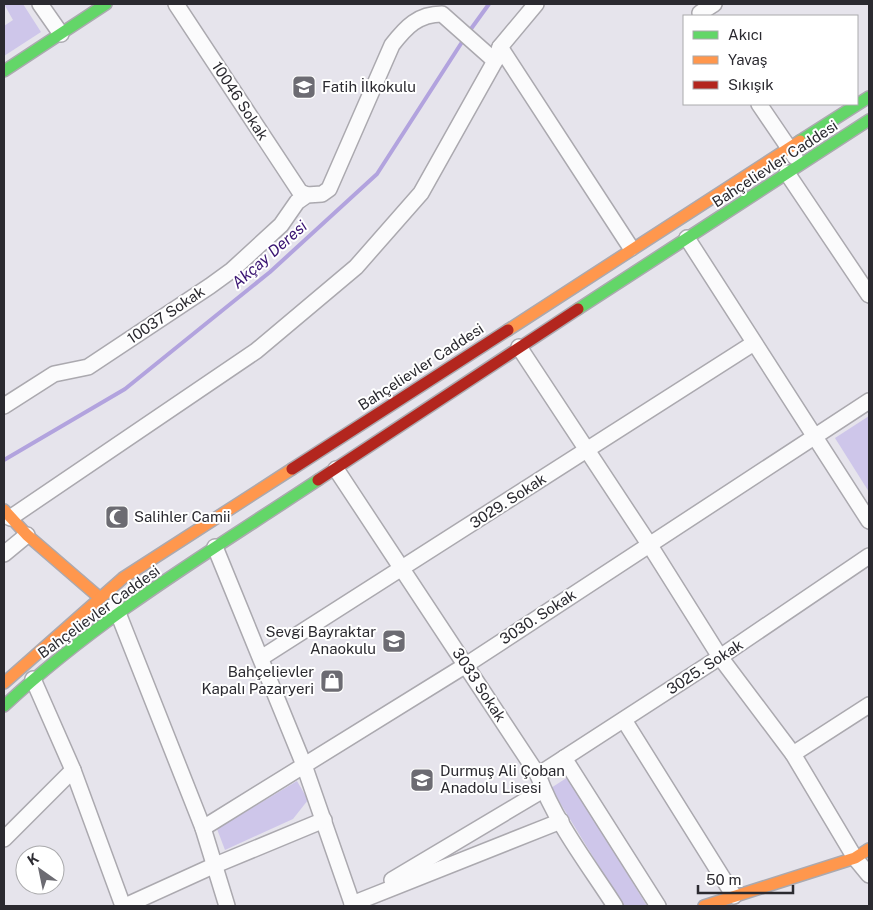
<svg xmlns="http://www.w3.org/2000/svg" width="873" height="910" font-family="'Public Sans',sans-serif">
	<rect width="100%" height="100%" fill="#e6e4ec"/>
	<g fill="#cec6ea">
		<polygon points="4,4 23,4 41,32 4,56 4,26 13,20"/>
		<polygon points="869,416 869,492 835,438"/>
		<polygon points="568,777 647,906 623,906 551,788"/>
		<polygon points="297,781 308,800 293,819 225,850 217,829"/>
	</g>
	<g fill="none" stroke-linecap="round" stroke-linejoin="round">
		<g stroke="#b2a3de" stroke-width="4">
			<polyline points="468,33 489,4"/>
			<polyline points="4,460 125,389 270,272 377,174 464,39"/>
		</g>
		<g stroke="#aba9af" stroke-width="18">
			<g id="street">
				<polyline points="40,4 61,34"/>
				<polyline points="176,4 300,192 307,195"/>
				<polyline points="700,13 714,4"/>
				<polyline points="500,47 631,248"/>
				<polyline points="759,104 795,157"/>
				<polyline points="787,173 869,295"/>
				<polyline points="687,238 869,521"/>
				<polyline points="519,347 649,544 720,657 793,754 855,858 869,875"/>
				<path d="M4,406L54,374L88,367L210,286L232,270L281,225L297,202L307,195L322,194L329,189L392,45C406,27 418,14 442,14L495,61"/>
				<path d="M336,469L538,775C555,822 588,864 615,906"/>
				<polyline points="10,518 256,351 356,267 421,193 495,61 500,47 536,4"/>
				<polyline points="215,547 304,765 353,906"/>
				<polyline points="4,554 27,535"/>
				<polyline points="111,607 118,613 203,828 227,906"/>
				<polyline points="261,658 754,343"/>
				<polyline points="33,679 73,770 123,906"/>
				<polyline points="624,720 734,896"/>
				<polyline points="793,754 869,705"/>
				<polyline points="564,758 658,906"/>
				<polyline points="538,775 720,657 869,556"/>
				<polyline points="203,828 466,665 869,401"/>
				<polyline points="4,839 73,770"/>
				<polyline points="392,880 543,790"/>
				<polyline points="352,904 561,821"/>
				<polyline points="125,906 213,866 324,820"/>
			</g>
		</g>
		<g stroke="#aba9af" stroke-width="14">
			<g id="fast">
				<polyline points="4,71 106,4"/>
				<polyline points="800,141 869,97"/>
				<polyline points="578,309 869,120"/>
				<path d="M4,706C98,618 211,551 318,480"/>
			</g>
		</g>
		<g stroke="#aba9af" stroke-width="14">
			<g id="slow">
				<polyline points="508,330 800,141"/>
				<polyline points="4,510 27,535 100,598"/>
				<polyline points="4,683 123,578 292,469"/>
				<polyline points="704,906 855,858 869,849"/>
			</g>
		</g>
		<g stroke="#aba9af" stroke-width="14">
			<g id="jam">
				<polyline points="292,469 508,330"/>
				<polyline points="318,480 578,309"/>
			</g>
		</g>
		<use href="#street" stroke="#fbfbfc" stroke-width="15"/>
		<use href="#fast" stroke="#63d668" stroke-width="11"/>
		<use href="#slow" stroke="#ff974d" stroke-width="11"/>
		<use href="#jam" stroke="#b3261e" stroke-width="11"/>
	</g>
	<defs>
		<g id="school-square" transform="scale(1.25)"><rect x="-9" y="-9" width="18" height="18" rx="4" fill="#6c6b72" stroke="#fff"/><path d="M0-5L7-2L0 1L-7-2ZM-4 1L0 2.5L4 1V4Q0 6-4 4Z" fill="#fff"/></g>
		<g id="mosque-square" transform="scale(1.25)"><rect x="-9" y="-9" width="18" height="18" rx="4" fill="#6c6b72" stroke="#fff"/><path d="M3.5-4.9A6 6 0 1 0 3.5 4.9A5 5 0 1 1 3.5-4.9Z" fill="#fff"/></g>
		<g id="shop-square" transform="scale(1.25)"><rect x="-9" y="-9" width="18" height="18" rx="4" fill="#6c6b72" stroke="#fff"/><path d="M-5-2.5h2.3a2.7 3.5 0 0 1 5.4 0H5L5.5 6h-11ZM-1.5-2.5h3a1.5 2.3 0 0 0-3 0Z" fill="#fff"/></g>
	</defs>
	<g fill-rule="evenodd">
		<use href="#school-square" x="304" y="87"/>
		<use href="#mosque-square" x="117" y="517"/>
		<use href="#school-square" x="394" y="641"/>
		<use href="#shop-square" x="332" y="681"/>
		<use href="#school-square" x="422" y="780"/>
	</g>
	<g text-anchor="middle" stroke-width="4" stroke-linejoin="round" paint-order="stroke">
		<g font-size="15" fill="#2b2a30" stroke="#fff" text-anchor="start">
			<text x="322" y="92">Fatih İlkokulu</text>
			<text x="134" y="522">Salihler Camii</text>
			<text x="376" y="637" text-anchor="end">Sevgi Bayraktar<tspan x="376" dy="17">Anaokulu</tspan></text>
			<text x="314" y="677" text-anchor="end">Bahçelievler<tspan x="314" dy="17">Kapalı Pazaryeri</tspan></text>
			<text x="440" y="776">Durmuş Ali Çoban<tspan x="440" dy="17">Anadolu Lisesi</tspan></text>
		</g>
		<g font-size="15" fill="#2b2a30" stroke="#fff">
			<text transform="translate(240 101) rotate(57)" y="5">10046 Sokak</text>
			<text transform="translate(775 164) rotate(-33)" y="5">Bahçelievler Caddesi</text>
			<text transform="translate(166 315) rotate(-34)" y="5">10037 Sokak</text>
			<text transform="translate(421 367) rotate(-33)" y="5">Bahçelievler Caddesi</text>
			<text transform="translate(508 501) rotate(-33)" y="5">3029. Sokak</text>
			<text transform="translate(99 612) rotate(-36)" y="5">Bahçelievler Caddesi</text>
			<text transform="translate(538 617) rotate(-33)" y="5">3030. Sokak</text>
			<text transform="translate(705 667) rotate(-33)" y="5">3025. Sokak</text>
			<text transform="translate(479 685) rotate(57)" y="5">3033 Sokak</text>
		</g>
		<g font-size="16" font-style="italic" fill="#391372" stroke="#fff">
			<text transform="translate(269 254) rotate(-41)" y="6">Akçay Deresi</text>
		</g>
	</g>
	<rect width="873" height="910" fill="none" stroke="#2b2a30" stroke-width="10"/>
	<rect x="683" y="15" width="175" height="90" fill="#ffffff" stroke="#aaaaac"/>
	<rect x="693" y="31" width="25" height="8" fill="#63d668" stroke="#aaaaac"/>
	<text x="728" y="40" font-size="15" fill="#2b2a30">Akıcı</text>
	<rect x="693" y="56" width="25" height="8" fill="#ff974d" stroke="#aaaaac"/>
	<text x="728" y="65" font-size="15" fill="#2b2a30">Yavaş</text>
	<rect x="693" y="81" width="25" height="8" fill="#b3261e" stroke="#aaaaac"/>
	<text x="728" y="90" font-size="15" fill="#2b2a30">Sıkışık</text>
	<g transform="translate(40 870) rotate(327)"><circle r="24" fill="#ffffff" stroke="#aaaaac"/>
	<path d="M0-4L9 19L0 12L-9 19Z" fill="#6c6b72"/>
	<text y="-8" font-size="14" font-weight="bold" text-anchor="middle" fill="#2b2a30">K</text>
	</g>
	<path d="M698 885v8h95v-8" fill="none" stroke="#2b2a30" stroke-width="2.5"/>
	<text x="706" y="885" font-size="15" fill="#2b2a30" stroke="#ffffff" stroke-width="4" paint-order="stroke">50 m</text>
</svg>
